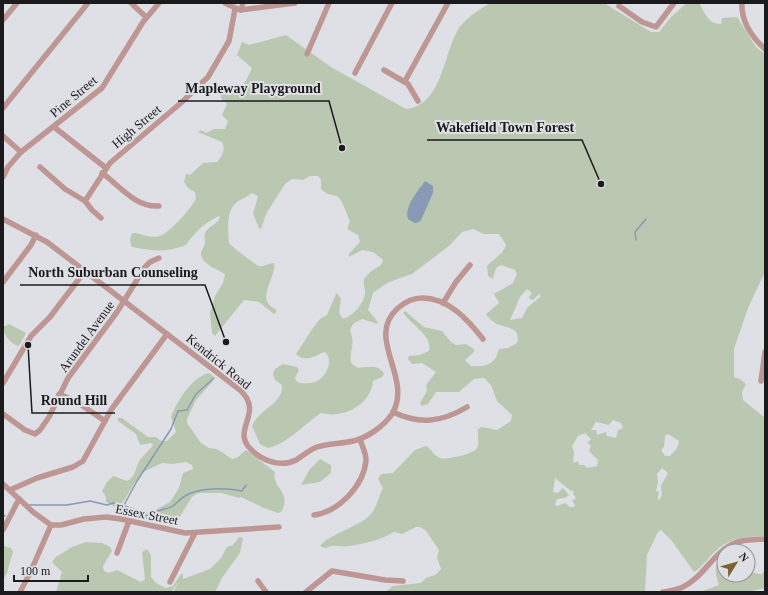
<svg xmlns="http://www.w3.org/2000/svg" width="768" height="595" font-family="Georgia,serif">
	<rect width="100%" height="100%" fill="#dfe0e5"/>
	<g fill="#bbc8b1" fill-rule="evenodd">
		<path d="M490,3H604L651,32H659L672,16L687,3H699C705,13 708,24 721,24L722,18L737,17L756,47L765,54V272L748,308L734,349V377L740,379L746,384L742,392L743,400L764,417L765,536C749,537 733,537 719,548C710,555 704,566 694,572L672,541L661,530L658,532L647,555L645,592H385L393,586L421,583L426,578L435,575L441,569L437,558L439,550L426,531L420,527H416L402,534L394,532C381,540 364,544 349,546C338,548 339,543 325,548L320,546C329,534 356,528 369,516C377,509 378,497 383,488L378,479L381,474L393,473L415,450L426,446C432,449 433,455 440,458C447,460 474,454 477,448C480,442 477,435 478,429L482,427L497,430L511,421L512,415L497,401L491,385L484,378L474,379L459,392H436L428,404L422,406L420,403L427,391L426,385L436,372L422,363L412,364L408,359L409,356L420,355L429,351C433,335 410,325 403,312L405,311L424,327L442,331L451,342L456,345L466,344L474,349V352L465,360L471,366C481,367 493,366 497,355C498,353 498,351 499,349L508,348L517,343C522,325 502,328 495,323C492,321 488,317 486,314L499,303L494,294L513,283L517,274L515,270L501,265L496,268L493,279L488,276L487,266C494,258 503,255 506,245L499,234H484L473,229L462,232L449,246L412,274L389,282L377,290L373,293L368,310L377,321L378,324L362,319L353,324L350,330C356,346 349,349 351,363L358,368C368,367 379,364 384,374L382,377L373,381C371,405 343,419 321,413C304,424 289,443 268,448L260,444L252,426C258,410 284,403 282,385L275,380L273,374L275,369L283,364L297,367L299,370L295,378L297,382C302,384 314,384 319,380C327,374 333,361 326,353L324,352C315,356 305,363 296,354L313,328L320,319L327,315L336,294L337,293L341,299L339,313L343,319C353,316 365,303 365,292C365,287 363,284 364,279L370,272L381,265L383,260L373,252L362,250L349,257V254L360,242L358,235L347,229L350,221C347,215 342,199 338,197C331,193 329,197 321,189V180L318,176H310L303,180L292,179L285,184L266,214L261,229L259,228L253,214L258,196L252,193C247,197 241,199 236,203C226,210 228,232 229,243C231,246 256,265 259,266C264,267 269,263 274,263C277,273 261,294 268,303C270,307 275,308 277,311L274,314L259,302L244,300L215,336L212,333L210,313L215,296L223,283L225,274C219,270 201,264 201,254C201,250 205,246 205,242C205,238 203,234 207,230C211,225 218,224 220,217L219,216C204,223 195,232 186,245C164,253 156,251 132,247C130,243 129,237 133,233C141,233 150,239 160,236C169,233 193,207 196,198L195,192L188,188L184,182L186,174L190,175L203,163L217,162C222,156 226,150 222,142L198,132L201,130L206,133L214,129H225L228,121L222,115L227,104L221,98V93L226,92L231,94C242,91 248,77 252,68L237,55L242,42L249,45L286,35L331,67L406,109C443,105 443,53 459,28C468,16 478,11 490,3ZM527,289L532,293L529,297L530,299L533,300L539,294L541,296L527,308L522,318L510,320L520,297ZM613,420L621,423L623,428L618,430L616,438L607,436L606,432L597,435L596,430H591L596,422L609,425ZM585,433L591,439L587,443L591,445L589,451L598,460L597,466L587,468L584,465H579L578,461L573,463L574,452L572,446L578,436ZM668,434L679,441L677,448L670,456H665L661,450L664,447L665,436ZM662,468L668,473L661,486L662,495L659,500L658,499L659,492L656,491L658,482L657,474ZM555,478L571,491H574L573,494L576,498L572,501L575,505L574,507H570L565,503L557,506L555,505L557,499L565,498L569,495L563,488L558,493L553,492Z"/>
		<path d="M9,324L26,333L19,346C12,345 3,335 3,327Z"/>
		<path d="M209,373L213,376V381L196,400L187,419V423L201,443L209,448L217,449L232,459L238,457L246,450L275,472C271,488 293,492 281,512L278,513L264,508L241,497L239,498L221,493H198L192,497L174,526L169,525L165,517L152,521L132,516L131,515L134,510L150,513L170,502L179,488L183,473L193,469L192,465L186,462L172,464L162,463L143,472L134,484L120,507L117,508L106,502V497L102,491L107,482L113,476L127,481C136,477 135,467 140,460C144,454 149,451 153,445L151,443L140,445L136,434L118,421V418H122L148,437H156L161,441H167L176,432L171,417C176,402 193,376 209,373Z"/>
		<polygon points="320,459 331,465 331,473 320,482 301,485 310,469"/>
		<polygon points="239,537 243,538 240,553 222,578 215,592 173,592 179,582 171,592 56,592 62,572 52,562 56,557 72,547 86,542 102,543 110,547 112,551 103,566 104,571 109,573 117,570 141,582 145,579 142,552 147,549 151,555 151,577 156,583 166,588 173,586 181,574 183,574 183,579 210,569 221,558 227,547 233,545"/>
		<polygon points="3,546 11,548 13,552 7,573 3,579"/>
		<path d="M724,555V575H748V572L761,574L765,571V588L748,592H700L719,585C715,575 713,562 724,555Z"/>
	</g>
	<path fill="#889ab5" d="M425,181L433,186V193L421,220L419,222L415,223L408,219C404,206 418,191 425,181Z"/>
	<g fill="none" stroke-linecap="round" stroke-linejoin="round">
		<g stroke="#889ab5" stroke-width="1.5">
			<polyline points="636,240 635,232 646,219"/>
			<polyline points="29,505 67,505 90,501 107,505 113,503 128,507"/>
			<polyline points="124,505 137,481 171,429 178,411 187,410 196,394 214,378"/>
			<path d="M131,508L152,518C154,516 156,512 158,511C163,509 169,509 173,506C177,503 180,499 185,496C199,487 226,488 242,491L246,485"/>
			<polyline points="3,515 5,516"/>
		</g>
		<g stroke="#be9794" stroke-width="5.5">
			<polyline points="131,3 146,17"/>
			<polyline points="225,3 240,10 295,3"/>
			<path d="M742,3C741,21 752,37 765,49"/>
			<polyline points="619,6 642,22 656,27 674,3"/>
			<polyline points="241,10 243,3"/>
			<polyline points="3,20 17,3"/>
			<polyline points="307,54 329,3"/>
			<polyline points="384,70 408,84 418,101"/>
			<polyline points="355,73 392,3"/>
			<polyline points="405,81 448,3"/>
			<polyline points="3,108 88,3"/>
			<polyline points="54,127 106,168"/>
			<polyline points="3,136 21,152"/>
			<polyline points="40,167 65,189 85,201 92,210 101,218"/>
			<path d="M102,173C120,186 136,208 159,206"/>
			<polyline points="3,177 8,167 21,152 102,88 143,22 159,3"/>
			<polyline points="85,201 110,163 182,102 208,77 229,41 235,9"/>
			<path d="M3,219L47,242L240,390C267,415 225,431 256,454C267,462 283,467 296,460C303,456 309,450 317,447C328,443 341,444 353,441C367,438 384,426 392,414C414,378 364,338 398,308C405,302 413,298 422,298C449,298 468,320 483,339"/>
			<polyline points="3,282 31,245 36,235"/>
			<polyline points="443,303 456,282 470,265"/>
			<polyline points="761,381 765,352"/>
			<polyline points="3,383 31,336 50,317 85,271"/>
			<polyline points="59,394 77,402 105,421"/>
			<path d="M393,412C420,425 442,422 467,407"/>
			<polyline points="3,414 25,430 35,434 40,430 49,417 68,378 117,312 145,267 150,262 159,258"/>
			<polyline points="3,484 33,512 51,525 61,525 84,519 106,517 121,519 185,533 279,527"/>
			<polyline points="10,490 37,478 73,467 83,461 111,410 167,334"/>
			<path d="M314,515C338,512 364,486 366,460C366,453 362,446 360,439"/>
			<polyline points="3,530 19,499"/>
			<polyline points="117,553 129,521"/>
			<polyline points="258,581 266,592"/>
			<polyline points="170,582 195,533"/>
			<polyline points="20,592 30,573 51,525"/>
			<polyline points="306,592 332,571 385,580 403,581"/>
			<path d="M663,592C669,591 677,590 683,587C704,577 713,552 735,543C744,539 755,540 765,539"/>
		</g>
	</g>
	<g text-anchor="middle" stroke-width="4" stroke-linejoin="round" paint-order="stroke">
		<g font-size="13" fill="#1b1b1d" stroke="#dfe0e5">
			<text transform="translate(73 96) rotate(-40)" y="5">Pine Street</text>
			<text transform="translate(136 126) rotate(-40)" y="5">High Street</text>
			<text transform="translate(86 336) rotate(-54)" y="5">Arundel Avenue</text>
			<text transform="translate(219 361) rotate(39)" y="5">Kendrick Road</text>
			<text transform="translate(147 514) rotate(11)" y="5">Essex Street</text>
		</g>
	</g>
	<path fill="none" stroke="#1b1b1d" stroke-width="1.5" d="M342 148L329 101H178M601 184L582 140H427M226 342L205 285H20M28 345L32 413H115"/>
	<g fill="#1b1b1d" stroke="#dfe0e5" stroke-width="1.5">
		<circle cx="342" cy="148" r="4"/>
		<circle cx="601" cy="184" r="4"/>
		<circle cx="226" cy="342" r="4"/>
		<circle cx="28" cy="345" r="4"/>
	</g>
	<g font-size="14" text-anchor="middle" font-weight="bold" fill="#1b1b1d" stroke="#dfe0e5" stroke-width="4" stroke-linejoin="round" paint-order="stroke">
		<text x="253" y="93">Mapleway Playground</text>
		<text x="505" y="132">Wakefield Town Forest</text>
		<text x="113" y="277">North Suburban Counseling</text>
		<text x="74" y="405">Round Hill</text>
	</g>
	<rect width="768" height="595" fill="none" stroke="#1b1b1d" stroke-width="8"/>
	<g transform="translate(736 563) rotate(53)"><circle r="19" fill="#dfe0e5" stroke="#919195"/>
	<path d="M0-3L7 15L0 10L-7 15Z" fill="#7d6134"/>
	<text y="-6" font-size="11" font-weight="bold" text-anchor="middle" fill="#1b1b1d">N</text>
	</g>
	<path d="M14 575v6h74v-6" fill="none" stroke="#1b1b1d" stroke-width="2"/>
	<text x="20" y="575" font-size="12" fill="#1b1b1d" stroke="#dfe0e5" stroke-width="3" paint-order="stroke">100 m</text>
</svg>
